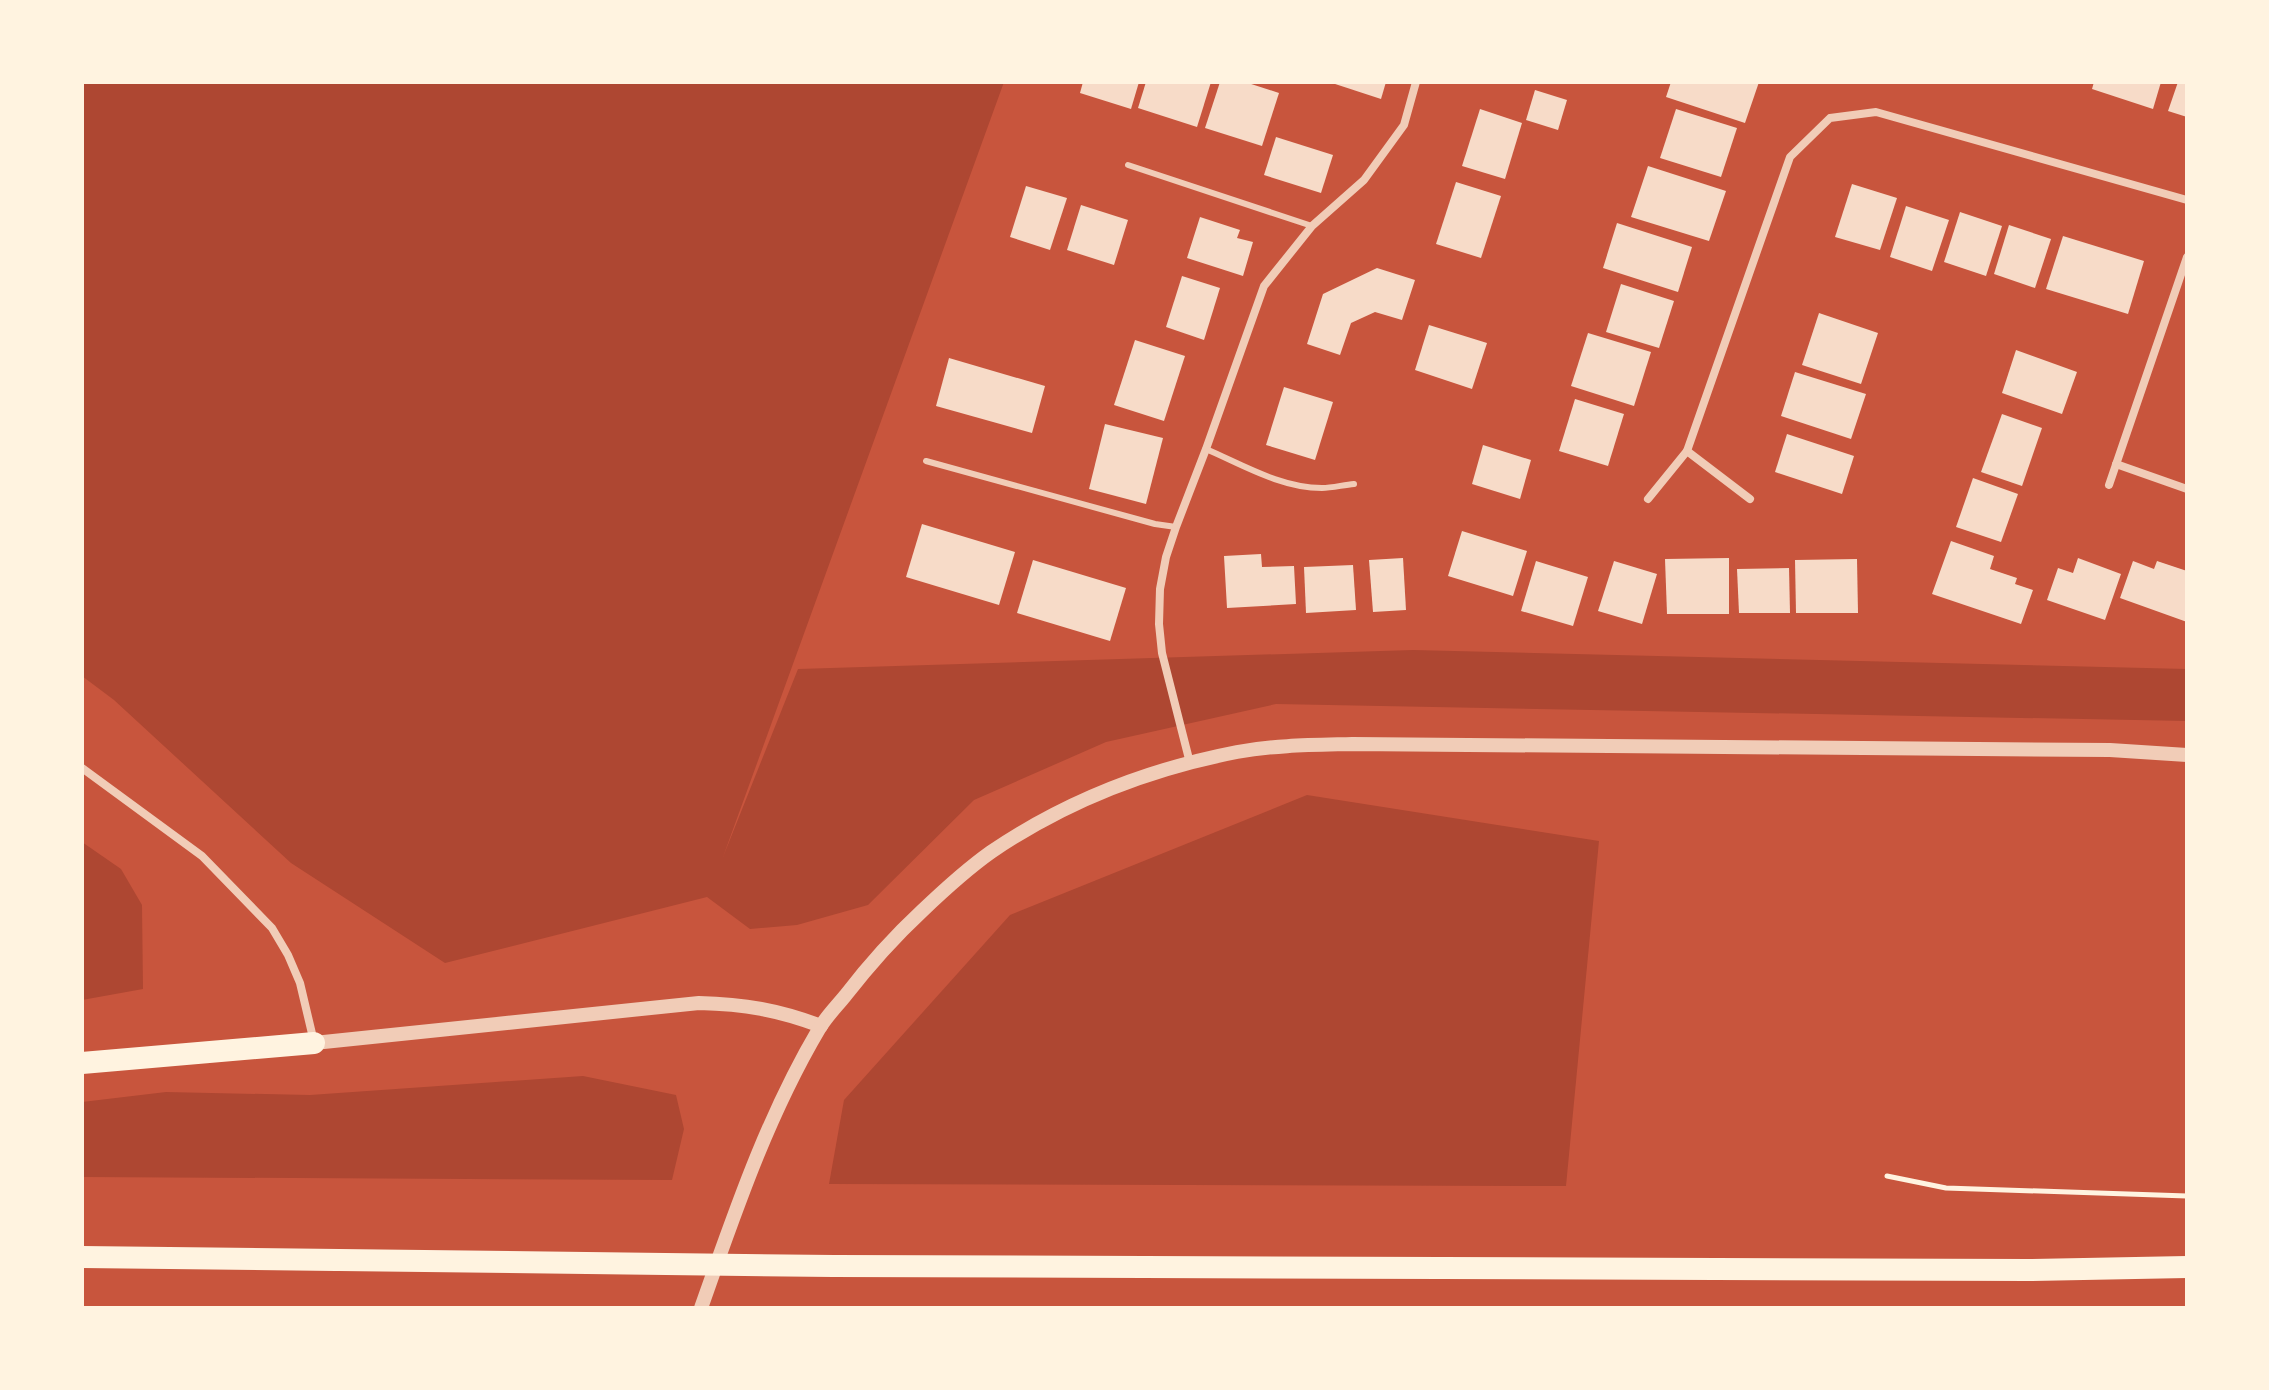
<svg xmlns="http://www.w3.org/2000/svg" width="2269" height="1390" font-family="'Exo 2',sans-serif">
	<rect width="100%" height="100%" fill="#c8553d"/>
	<g fill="#ae4732">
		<polygon points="82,82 1004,82 723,857 798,669 1413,650 2187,669 2187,721 1276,704 1106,742 974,800 868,905 797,925 750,929 707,897 445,963 291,863 114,700 82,676"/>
		<polygon points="1307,795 1599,841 1566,1186 829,1184 844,1100 1010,915"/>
		<polygon points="82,842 121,869 142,905 143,989 82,1000"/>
		<polygon points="583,1076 676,1095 684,1129 672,1180 82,1177 82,1102 166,1092 310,1095"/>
	</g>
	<g fill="#f7dbc8">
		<polygon points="1083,82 1139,82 1131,109 1080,93"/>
		<polygon points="1146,82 1211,82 1197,127 1138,108"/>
		<polygon points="1220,82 1245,82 1279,93 1262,146 1205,128"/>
		<polygon points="1329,82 1386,82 1381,99"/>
		<polygon points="1671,82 1759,82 1745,123 1666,97"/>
		<polygon points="2094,82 2161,82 2153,109 2092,89"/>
		<polygon points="2178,82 2187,82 2187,117 2168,111"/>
		<polygon points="1535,90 1567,100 1558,130 1526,120"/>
		<polygon points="1480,109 1522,123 1505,179 1462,166"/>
		<polygon points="1676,109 1737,128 1721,177 1660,158"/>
		<polygon points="1276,137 1333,155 1321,193 1264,175"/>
		<polygon points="1648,166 1726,191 1709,241 1631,217"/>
		<polygon points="1456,182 1501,196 1481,258 1436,244"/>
		<polygon points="1852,184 1897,198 1880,250 1835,237"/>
		<polygon points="1026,186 1067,198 1050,250 1010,237"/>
		<polygon points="1081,205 1128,220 1114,265 1067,250"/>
		<polygon points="1906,206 1949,220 1932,271 1890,257"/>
		<polygon points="1960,212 2002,226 1986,276 1944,262"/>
		<polygon points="1200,217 1240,230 1237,238 1253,242 1243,276 1187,258"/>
		<polygon points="1617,223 1692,247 1678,292 1603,268"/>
		<polygon points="2009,225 2051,239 2035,288 1994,274"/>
		<polygon points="2063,236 2144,261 2128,314 2046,289"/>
		<polygon points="1377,268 1415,280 1402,320 1375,312 1351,323 1340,355 1307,344 1323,294"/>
		<polygon points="1182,276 1220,288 1204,340 1166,327"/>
		<polygon points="1621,284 1674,301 1659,348 1606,332"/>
		<polygon points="1819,313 1878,333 1861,384 1802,365"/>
		<polygon points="1429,325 1487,343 1472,389 1415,370"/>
		<polygon points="1588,333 1651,352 1634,406 1571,386"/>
		<polygon points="1135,340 1185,356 1164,421 1114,405"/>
		<polygon points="2016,350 2077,372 2062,414 2002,393"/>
		<polygon points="949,358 1045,386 1032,433 936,406"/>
		<polygon points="1795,372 1866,394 1851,439 1781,416"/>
		<polygon points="1284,387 1333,402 1315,460 1266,445"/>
		<polygon points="1575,399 1624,414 1608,466 1559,451"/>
		<polygon points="2002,414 2042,428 2022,486 1981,472"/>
		<polygon points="1105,424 1163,438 1146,504 1089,489"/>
		<polygon points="1787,434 1854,456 1842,494 1775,472"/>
		<polygon points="1483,445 1531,460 1520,499 1472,484"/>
		<polygon points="1973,478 2018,494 2001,542 1956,527"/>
		<polygon points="922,524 1015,552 999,605 906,577"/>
		<polygon points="1462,531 1527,551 1513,596 1448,576"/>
		<polygon points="1951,541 1994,556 1990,569 2017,578 2015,584 2033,590 2021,624 1932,594"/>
		<polygon points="1261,554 1262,567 1294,566 1296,604 1227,608 1224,556"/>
		<polygon points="1403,558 1406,610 1373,612 1369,560"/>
		<polygon points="1729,558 1729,614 1667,614 1665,559"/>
		<polygon points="2078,558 2121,574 2105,620 2047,600 2058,568 2073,573"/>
		<polygon points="1857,559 1858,613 1796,613 1795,560"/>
		<polygon points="1033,560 1126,588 1110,641 1017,613"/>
		<polygon points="1536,561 1588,577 1573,626 1521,611"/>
		<polygon points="1614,561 1657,574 1642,624 1598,611"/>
		<polygon points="2133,561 2154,569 2157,561 2187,571 2187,622 2120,598"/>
		<polygon points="1353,565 1356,610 1306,613 1304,567"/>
		<polygon points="1789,568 1790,613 1739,613 1737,569"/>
	</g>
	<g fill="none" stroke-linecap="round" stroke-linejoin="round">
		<polyline stroke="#fff3e0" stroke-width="5" points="1887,1176 1946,1188 2187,1196"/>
		<g stroke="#f1ccb7" stroke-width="6">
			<polyline points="1128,165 1312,226"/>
			<path d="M1206,449C1243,465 1281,488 1322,488C1332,488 1343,485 1354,484"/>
			<polyline points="926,461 1155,524 1176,527"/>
		</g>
		<g stroke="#f1ccb7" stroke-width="8">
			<polyline points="1687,451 1750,499"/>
			<polyline points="2116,464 2187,489"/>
			<polyline points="2109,485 2187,257"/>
			<polyline points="1648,499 1687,451 1790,157 1830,118 1876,112 2187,200"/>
			<polyline points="1190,763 1162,653 1159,624 1160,589 1166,557 1176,527 1206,449 1264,286 1312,226 1364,180 1404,125 1416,82"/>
			<polyline points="82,768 202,856 272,928 288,955 300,983 314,1042"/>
		</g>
		<g stroke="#f1ccb7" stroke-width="14">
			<path d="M314,1043L699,1003C744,1004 779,1010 821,1026"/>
			<path d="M701,1308C735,1212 767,1117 819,1029C826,1017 836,1007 845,996C869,965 894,937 922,911C944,890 967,869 991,852C1066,801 1149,769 1237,752C1275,745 1313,745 1352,744L2110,750L2187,755"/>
		</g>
		<g stroke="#fff3e0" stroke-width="22">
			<polyline points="82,1063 314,1043"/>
			<polyline points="82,1257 834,1266 2029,1270 2187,1267"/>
		</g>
	</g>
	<rect width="2269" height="1390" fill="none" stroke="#fff3e0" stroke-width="168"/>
</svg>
